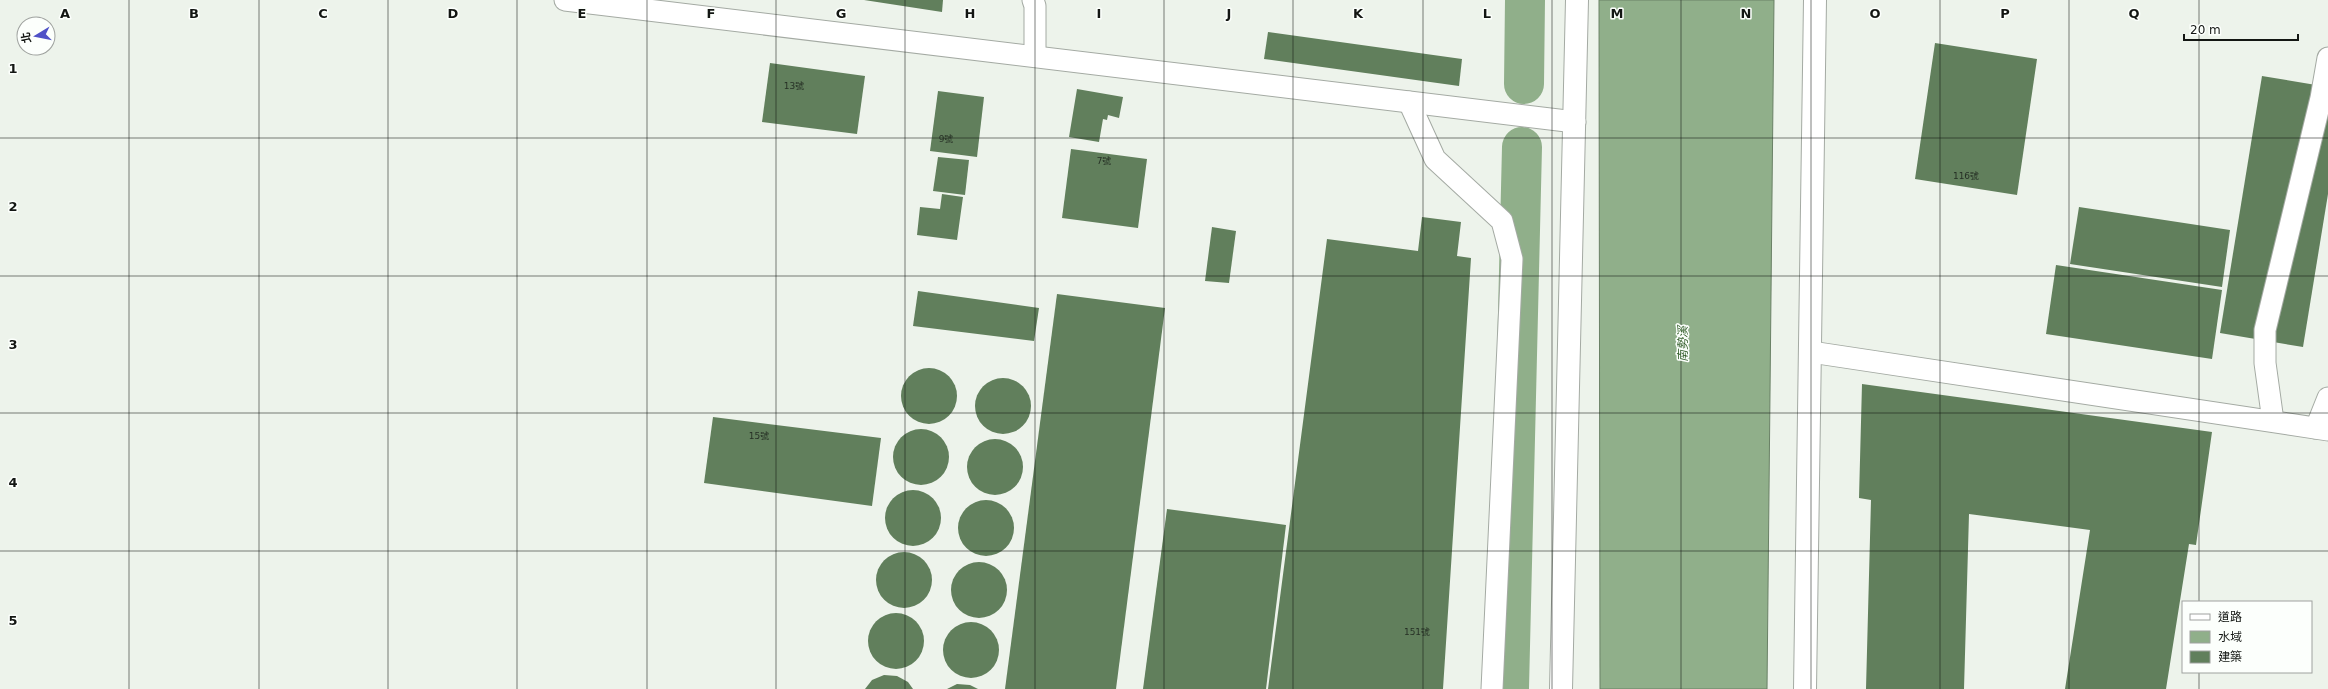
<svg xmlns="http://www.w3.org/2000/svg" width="2328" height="689" font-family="'DejaVu Sans','Noto Sans TC',sans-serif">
	<rect width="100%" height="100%" fill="#edf3eb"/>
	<polygon fill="#90af8a" stroke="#6a8166" points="1599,0 1774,0 1767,689 1600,689"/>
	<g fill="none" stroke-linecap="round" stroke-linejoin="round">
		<g stroke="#90af8a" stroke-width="40">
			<polyline points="1524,84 1525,0"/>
			<polyline points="1509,688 1522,147"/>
		</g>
	</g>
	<g fill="#617f5c">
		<polygon points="864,0 943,0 942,12"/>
		<polygon points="1268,32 1462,59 1459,86 1264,59"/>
		<polygon points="1935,43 2037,59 2017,195 1915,179"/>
		<polygon points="770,63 865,76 857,134 762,122"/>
		<polygon points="2262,76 2328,87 2328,194 2303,347 2220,333"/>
		<polygon points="1077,89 1123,97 1119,118 1108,115 1107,120 1103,119 1099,142 1069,137"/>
		<polygon points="938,91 984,97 977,157 930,151"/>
		<polygon points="1071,149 1147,159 1138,228 1062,218"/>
		<polygon points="938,157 969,160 965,195 933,191"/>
		<polygon points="942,194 963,197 957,240 917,235 920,207 940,209"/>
		<polygon points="2079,207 2230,230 2222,287 2070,264"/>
		<polygon points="1422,217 1461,222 1457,256 1471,258 1443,689 1268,689 1327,239 1418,251"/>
		<polygon points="1212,227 1236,231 1229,283 1205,281"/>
		<polygon points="2056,265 2222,290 2212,359 2046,334"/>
		<polygon points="918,291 1039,308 1034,341 913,326"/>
		<polygon points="1057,294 1165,308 1116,689 1005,689"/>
		<circle cx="929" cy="396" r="28"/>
		<circle cx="1003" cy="406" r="28"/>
		<polygon points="1862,384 2212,432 2196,545 2189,544 2166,689 2065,689 2090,530 1969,514 1964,689 1866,689 1871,500 1859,498"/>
		<polygon points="713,417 881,438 872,506 704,483"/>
		<circle cx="921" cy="457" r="28"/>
		<circle cx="995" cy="467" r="28"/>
		<circle cx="913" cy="518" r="28"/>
		<circle cx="986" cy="528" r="28"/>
		<polygon points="1167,509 1286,525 1266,689 1143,689"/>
		<circle cx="904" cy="580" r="28"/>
		<circle cx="979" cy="590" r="28"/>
		<circle cx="896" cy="641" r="28"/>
		<circle cx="971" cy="650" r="28"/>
		<polygon points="884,675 897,676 908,682 913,689 865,689 872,680"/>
		<polygon points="957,684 970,685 978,689 947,689"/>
	</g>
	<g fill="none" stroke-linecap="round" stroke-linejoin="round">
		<g stroke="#a4aaa3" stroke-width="23">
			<g id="lane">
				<polyline points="565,0 1575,122"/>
				<polyline points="1033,0 1035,6 1035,56"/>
				<polyline points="1409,102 1435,159 1502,221 1512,259 1492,689"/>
				<polyline points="1811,352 2328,430"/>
				<polyline points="2273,421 2265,363 2265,330 2321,98 2328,58"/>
				<polyline points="2316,428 2328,398"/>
			</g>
		</g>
		<g stroke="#a4aaa3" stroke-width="24">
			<g id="street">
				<polyline points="1561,689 1577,0"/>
				<polyline points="1805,689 1815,0"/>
			</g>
		</g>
		<use href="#lane" stroke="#fff" stroke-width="21"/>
		<use href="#street" stroke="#fff" stroke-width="22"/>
	</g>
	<path fill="none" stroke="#131613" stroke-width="1" stroke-opacity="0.55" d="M129,0V689M259,0V689M388,0V689M517,0V689M647,0V689M776,0V689M905,0V689M1035,0V689M1164,0V689M1293,0V689M1423,0V689M1552,0V689M1681,0V689M1811,0V689M1940,0V689M2069,0V689M2199,0V602M0,138H2328M0,276H2328M0,413H2328M0,551H2328M2199,672V689"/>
	<g text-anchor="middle" stroke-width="3" stroke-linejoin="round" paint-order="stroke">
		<g font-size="9" fill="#263025">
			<text x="794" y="89">13號</text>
			<text x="946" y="142">9號</text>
			<text x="1104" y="164">7號</text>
			<text x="1966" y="179">116號</text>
			<text x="759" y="439">15號</text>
			<text x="1417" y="635">151號</text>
		</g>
		<g font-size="12" font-style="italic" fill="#35602d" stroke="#fcfffc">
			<text transform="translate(1683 344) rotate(-90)" y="4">南勢溪</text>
		</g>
	</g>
	<g font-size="13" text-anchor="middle" font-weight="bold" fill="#131613" stroke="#fcfffc" stroke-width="3" stroke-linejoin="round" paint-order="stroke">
		<text x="65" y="18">A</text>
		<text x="194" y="18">B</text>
		<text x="323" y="18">C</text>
		<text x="453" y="18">D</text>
		<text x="582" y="18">E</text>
		<text x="711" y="18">F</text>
		<text x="841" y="18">G</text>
		<text x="970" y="18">H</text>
		<text x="1099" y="18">I</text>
		<text x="1229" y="18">J</text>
		<text x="1358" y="18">K</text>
		<text x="1487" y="18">L</text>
		<text x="1617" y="18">M</text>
		<text x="1746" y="18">N</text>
		<text x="1875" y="18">O</text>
		<text x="2005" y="18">P</text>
		<text x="2134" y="18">Q</text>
		<text x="13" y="73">1</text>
		<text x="13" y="211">2</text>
		<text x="13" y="349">3</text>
		<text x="13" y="487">4</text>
		<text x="13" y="625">5</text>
	</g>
	<rect x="2182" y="601" width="130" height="72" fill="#fcfffc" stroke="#9fa29f"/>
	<rect x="2190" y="614" width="20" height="6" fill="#ffffff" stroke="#9fa29f"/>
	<text x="2218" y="621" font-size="12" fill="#131613">道路</text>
	<rect x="2190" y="631" width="20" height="12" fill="#90af8a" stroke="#9fa29f"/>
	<text x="2218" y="641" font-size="12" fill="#131613">水域</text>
	<rect x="2190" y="651" width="20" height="12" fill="#617f5c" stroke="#9fa29f"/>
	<text x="2218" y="661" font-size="12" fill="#131613">建築</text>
	<g transform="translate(36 36) rotate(260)"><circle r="19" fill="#fcfffc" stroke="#9fa29f"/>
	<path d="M0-3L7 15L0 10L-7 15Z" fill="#4f51c7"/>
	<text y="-6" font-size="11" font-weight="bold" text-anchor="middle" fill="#131613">北</text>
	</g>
	<path d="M2184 34v6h114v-6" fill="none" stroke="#131613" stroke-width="2"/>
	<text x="2190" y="34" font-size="12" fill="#131613" stroke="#fcfffc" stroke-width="3" paint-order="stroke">20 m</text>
</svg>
